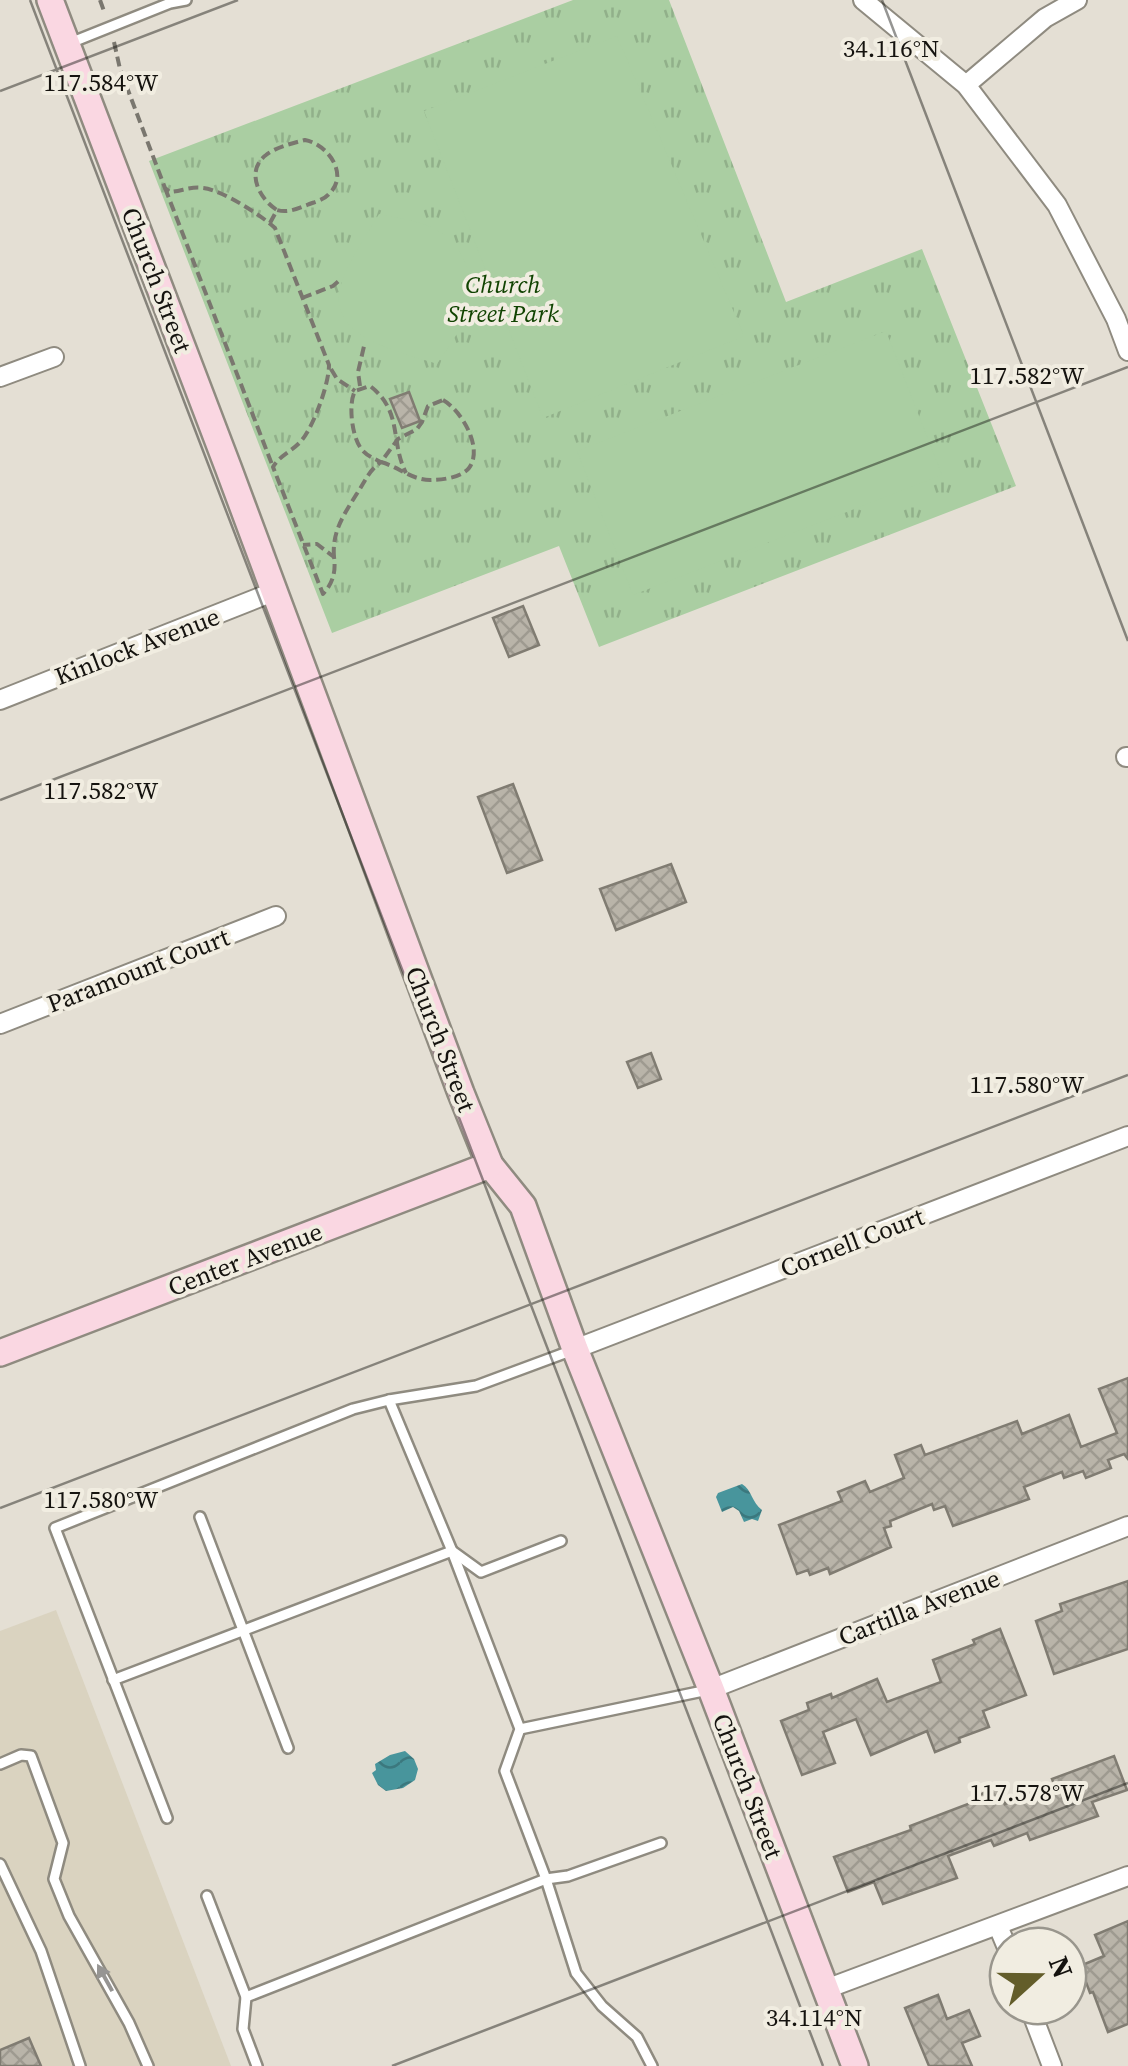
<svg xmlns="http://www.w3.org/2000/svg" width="1128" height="2066" font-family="'Source Serif 4',serif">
	<defs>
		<pattern id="grass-tufts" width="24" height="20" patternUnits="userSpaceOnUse" patternTransform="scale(2.5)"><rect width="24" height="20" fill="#aacea2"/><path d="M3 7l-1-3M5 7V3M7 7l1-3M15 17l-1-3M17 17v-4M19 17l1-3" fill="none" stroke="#91b08a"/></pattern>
		<pattern id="water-waves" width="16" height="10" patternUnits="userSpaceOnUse" patternTransform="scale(2.5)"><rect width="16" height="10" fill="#48959c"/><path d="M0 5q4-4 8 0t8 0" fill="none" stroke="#3b787e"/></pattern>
		<pattern id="building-cross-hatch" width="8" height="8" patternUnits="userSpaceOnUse" patternTransform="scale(2.5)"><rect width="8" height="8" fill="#b9b4a9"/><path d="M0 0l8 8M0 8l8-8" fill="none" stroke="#9e9a90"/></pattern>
	</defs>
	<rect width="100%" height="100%" fill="#e4dfd4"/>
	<polygon fill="#dad3c0" points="56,1610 231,2066 0,2066 0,1631"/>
	<polygon fill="url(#grass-tufts)" points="573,0 669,0 786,302 922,249 1016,486 599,647 559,546 332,633 149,161"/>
	<g fill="#aacea2">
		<polygon points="617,36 744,336 543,418 424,111"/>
		<path d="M300,144C322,143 346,173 327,192C321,197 312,199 306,202C298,205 292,209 284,208C263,206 250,176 265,160C274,152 289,148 300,144Z"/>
		<path d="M379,214C397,218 416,220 433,228C464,242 480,285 466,316C459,333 447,349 437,364C396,350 318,337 344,276C353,255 367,234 379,214Z"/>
		<polygon points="886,331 942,475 633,595 577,451"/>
	</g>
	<g fill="url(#water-waves)">
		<path d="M742,1484C752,1490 752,1503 762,1510L758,1521L752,1519L744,1522L739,1511L733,1507L722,1512L716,1497L718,1493Z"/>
		<polygon points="405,1751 414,1759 418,1769 415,1780 403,1788 386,1791 378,1785 372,1773 376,1770 375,1764 390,1755"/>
	</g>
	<g fill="url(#building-cross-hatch)" stroke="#807c72" stroke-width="2.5">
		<polygon points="409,392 420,421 402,428 390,399"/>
		<polygon points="523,606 539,645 509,657 493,618"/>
		<polygon points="513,784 542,860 507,873 478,797"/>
		<polygon points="671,864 686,902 616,930 600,889"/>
		<polygon points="651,1053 661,1079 638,1088 627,1062"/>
		<polygon points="1128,1378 1128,1459 1124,1454 1108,1460 1111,1468 1086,1478 1083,1471 1064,1478 1062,1472 1024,1487 1029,1499 953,1526 945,1506 934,1510 932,1504 890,1521 891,1526 884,1528 891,1547 830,1574 828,1568 810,1575 808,1570 797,1574 779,1525 842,1501 838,1492 865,1481 870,1492 904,1478 895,1455 921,1445 925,1455 1017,1421 1022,1434 1069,1415 1081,1447 1117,1433 1099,1389"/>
		<polygon points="1128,1581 1128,1649 1054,1674 1036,1621 1062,1611 1060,1604"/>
		<polygon points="1000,1629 1026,1695 983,1711 989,1727 959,1738 960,1742 935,1752 927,1731 871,1755 856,1719 823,1732 835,1763 802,1775 781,1721 809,1710 807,1703 831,1694 832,1698 877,1679 887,1702 941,1682 933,1660 975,1644 973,1640"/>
		<polygon points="1114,1756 1127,1790 1092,1802 1098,1816 1030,1840 1027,1833 994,1846 991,1840 948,1856 957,1878 883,1904 874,1882 848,1892 834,1857 911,1830 910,1826 976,1801 974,1797 999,1787 1005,1804 1054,1784 1052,1779"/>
		<polygon points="1128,1921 1128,2024 1108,2032 1093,1992 1090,1993 1080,1966 1104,1956 1095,1935"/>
		<polygon points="938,1995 947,2019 969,2010 980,2036 962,2043 972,2066 929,2066 905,2008"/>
		<polygon points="29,2038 41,2066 0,2066 0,2050"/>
	</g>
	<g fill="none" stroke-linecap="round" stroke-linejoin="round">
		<g stroke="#8f8b80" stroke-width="14">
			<g id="lane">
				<polyline points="70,43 170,3 186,0"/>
				<polyline points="389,1400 452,1551 520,1729 505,1771 546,1879 576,1973 602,2006 637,2037 652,2066"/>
				<polyline points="200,1517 288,1748"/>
				<polyline points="113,1680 452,1551 481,1572 561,1541"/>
				<polyline points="520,1729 708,1690"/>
				<polyline points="0,1764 21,1755 31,1756 63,1843 54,1879 69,1916 129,2023 148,2066"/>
				<polyline points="167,1818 55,1528 353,1409 389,1400 476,1386 573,1350"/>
				<polyline points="0,1864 41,1951 80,2066"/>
				<polyline points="207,1896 246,1997 243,2029 257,2066"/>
				<polyline points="246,1997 546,1879 568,1876 661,1843"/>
			</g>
		</g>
		<g stroke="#8f8b80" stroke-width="22">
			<g id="street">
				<polyline points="863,0 966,85 1057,205 1116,319 1128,351"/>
				<polyline points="966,85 1045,18 1077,0"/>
				<polyline points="0,377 54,357"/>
				<polyline points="0,700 273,592"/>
				<polyline points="1126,757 1128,757"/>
				<polyline points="0,1024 276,916"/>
				<polyline points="575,1349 1128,1136"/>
				<polyline points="711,1689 1128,1526"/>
				<polyline points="998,1926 1008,1950"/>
				<polyline points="826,1989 1128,1876"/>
				<polyline points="1029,2006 1052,2066"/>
			</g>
		</g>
		<g stroke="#8f8b80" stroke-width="30">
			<g id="secondary">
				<polyline points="50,0 228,467 461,1093 490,1165 523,1206 575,1349 711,1689 855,2066"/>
				<polyline points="0,1353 490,1165"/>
			</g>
		</g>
		<g stroke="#7a776f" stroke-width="4" stroke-dasharray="10 5" stroke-linecap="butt">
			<polyline points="100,0 105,14"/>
			<path d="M114,42L120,69L165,188L170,192C182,191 192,186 203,188C222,190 261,215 275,228L329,365C329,384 314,425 302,440C293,451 280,455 273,467L323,594C333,583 336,572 334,557L317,544L303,545"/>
			<polyline points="165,188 273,467"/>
			<path d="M270,223L277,210C288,213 296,209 307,205C314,202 324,200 329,194C350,174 327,144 305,140C293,143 276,147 266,155C245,171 259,199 277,210"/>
			<polyline points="302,298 333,286 341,279"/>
			<polyline points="331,369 337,379 355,391"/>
			<polyline points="360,386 358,372 365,342"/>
			<path d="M443,400C461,410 484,448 469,468C462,477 443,480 432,480C413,481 399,467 381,462L398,439L417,429L422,422L428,406Z"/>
			<path d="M334,557C332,532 343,516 356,495C365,482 368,471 381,462C373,458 365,455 360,447C352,435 348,404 355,391L370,386C403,411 390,442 406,473"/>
		</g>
		<use href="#lane" stroke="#fff" stroke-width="9"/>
		<use href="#street" stroke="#fff" stroke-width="18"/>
		<use href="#secondary" stroke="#fad7e2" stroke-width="25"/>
	</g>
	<defs><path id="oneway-solid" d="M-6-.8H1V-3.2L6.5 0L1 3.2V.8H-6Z" transform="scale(2.5)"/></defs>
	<use fill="#969593" href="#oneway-solid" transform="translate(105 1978) rotate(-119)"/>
	<path fill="none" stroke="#15130f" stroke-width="2.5" stroke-opacity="0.45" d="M30,0L823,2066M882,0L1128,641M0,91L238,0M0,800L1128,367M0,1508L1128,1075M392,2066L1128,1783"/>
	<g text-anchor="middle" stroke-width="8" stroke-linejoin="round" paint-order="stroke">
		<g font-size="25" fill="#15130f" stroke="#f1ede1">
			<text transform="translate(157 280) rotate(69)" y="9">Church Street</text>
			<text transform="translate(137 646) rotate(-21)" y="9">Kinlock Avenue</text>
			<text transform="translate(138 970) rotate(-21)" y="9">Paramount Court</text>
			<text transform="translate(441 1039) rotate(69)" y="9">Church Street</text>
			<text transform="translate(852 1242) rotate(-21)" y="9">Cornell Court</text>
			<text transform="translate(245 1259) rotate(-21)" y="9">Center Avenue</text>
			<text transform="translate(919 1607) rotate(-21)" y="9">Cartilla Avenue</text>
			<text transform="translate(748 1786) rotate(69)" y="9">Church Street</text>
		</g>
		<g font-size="25" font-style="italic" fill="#104301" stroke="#f1ede1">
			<text x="503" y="293">Church<tspan x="503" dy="29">Street Park</tspan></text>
		</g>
	</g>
	<g font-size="25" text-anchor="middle" fill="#15130f" stroke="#f1ede1" stroke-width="8" stroke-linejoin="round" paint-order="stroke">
		<text x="891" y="57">34.116°N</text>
		<text x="101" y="91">117.584°W</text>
		<text x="1027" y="384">117.582°W</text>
		<text x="101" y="799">117.582°W</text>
		<text x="1027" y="1093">117.580°W</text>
		<text x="101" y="1508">117.580°W</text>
		<text x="1027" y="1801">117.578°W</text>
		<text x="814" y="2026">34.114°N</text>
	</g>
	<g transform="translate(1038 1976) rotate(69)"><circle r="48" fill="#f1ede1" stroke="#99968d" stroke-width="2.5"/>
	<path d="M0-8L18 38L0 25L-18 38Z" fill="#635d2a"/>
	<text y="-15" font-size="28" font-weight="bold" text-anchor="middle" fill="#15130f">N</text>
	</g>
</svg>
